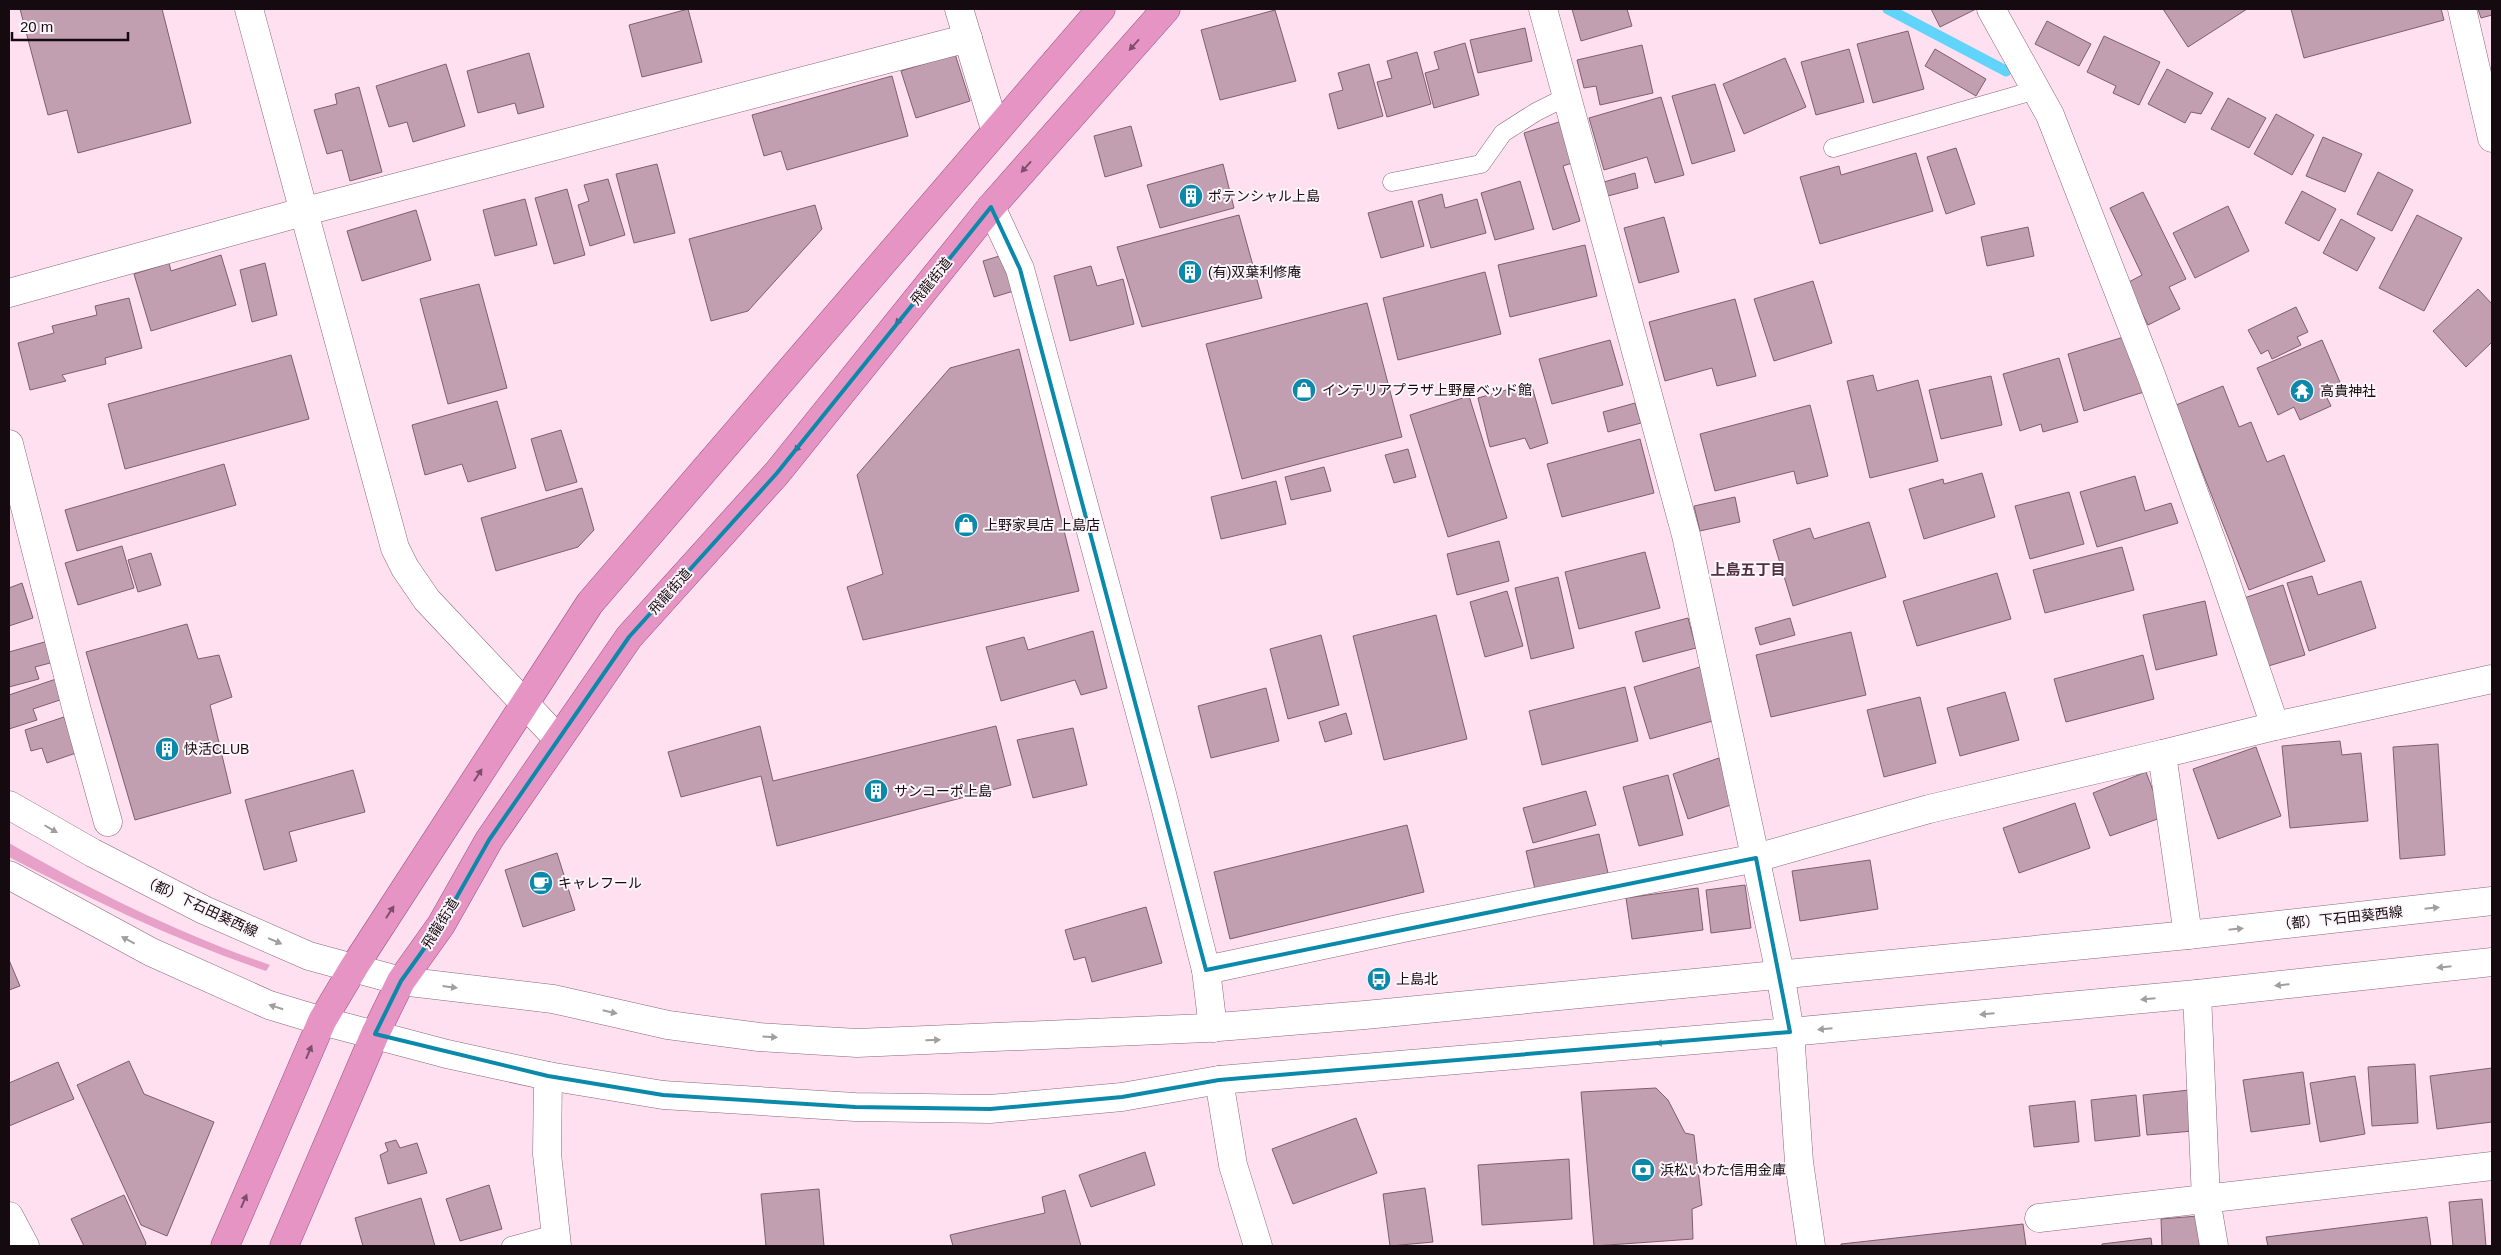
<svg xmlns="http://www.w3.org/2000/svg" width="2501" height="1255" font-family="Arial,'Noto Sans JP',sans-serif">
	<rect width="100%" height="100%" fill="#ffe0f0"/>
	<path fill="#e7a0c7" d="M9,843C92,891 180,934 270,965L266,971C177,941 92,900 9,857Z"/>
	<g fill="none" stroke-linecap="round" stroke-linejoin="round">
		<polyline stroke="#60d4fb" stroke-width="11" points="1888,9 2006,71"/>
	</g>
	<g fill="#c29eb1" stroke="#7e5e6f">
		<polygon points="20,9 162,9 191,123 78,153 67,110 48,115"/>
		<polygon points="688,9 702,62 642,77 629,25"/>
		<polygon points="1572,9 1627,9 1632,26 1581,41"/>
		<polygon points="1931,9 1976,9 1940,27"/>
		<polygon points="2163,9 2247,9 2188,47"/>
		<polygon points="2291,9 2441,9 2444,20 2304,58"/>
		<polygon points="2478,9 2492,9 2492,15 2481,18"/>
		<polygon points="1275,10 1296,81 1220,100 1201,30"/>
		<polygon points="2047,21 2091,44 2079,66 2035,44"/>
		<polygon points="1525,28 1532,61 1478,73 1470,40"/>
		<polygon points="1908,31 1924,89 1873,103 1857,44"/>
		<polygon points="2104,36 2160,62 2139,105 2113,93 2116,86 2087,72"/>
		<polygon points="1465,43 1479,95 1434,108 1425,73 1439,69 1434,52"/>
		<polygon points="1642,45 1653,93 1600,105 1596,86 1584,88 1577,60"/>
		<polygon points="1849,49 1864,102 1816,115 1801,62"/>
		<polygon points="1935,49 1986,79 1976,96 1925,66"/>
		<polygon points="1417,52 1431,104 1387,117 1377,82 1392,78 1387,61"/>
		<polygon points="529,53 544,107 518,114 515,103 478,113 467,71"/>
		<polygon points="955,54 970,101 916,118 901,71"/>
		<polygon points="1785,58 1806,107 1744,134 1723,84"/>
		<polygon points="446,64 465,126 413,142 407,122 389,127 376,86"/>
		<polygon points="1369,64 1383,116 1338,129 1329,94 1343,90 1338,73"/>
		<polygon points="2167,69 2213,93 2201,114 2191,112 2185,123 2148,104"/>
		<polygon points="892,76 908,136 787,170 781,151 764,156 752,115"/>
		<polygon points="1715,84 1735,151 1692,164 1672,96"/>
		<polygon points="359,87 382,172 350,181 342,150 327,154 314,110 337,104 335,94"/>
		<polygon points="1661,97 1684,175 1655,183 1647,157 1604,170 1589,118"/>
		<polygon points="2228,98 2266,118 2249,148 2211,129"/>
		<polygon points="2276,114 2314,135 2292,175 2254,154"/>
		<polygon points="1562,121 1575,162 1563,166 1580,221 1553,230 1524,133"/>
		<polygon points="1131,126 1142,166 1105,177 1094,136"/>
		<polygon points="2323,137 2362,154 2345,192 2306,176"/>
		<polygon points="1956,148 1975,204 1946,214 1927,157"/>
		<polygon points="1916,153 1933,211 1820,244 1800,177 1839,166 1841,175"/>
		<polygon points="657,164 675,233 634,243 616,174"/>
		<polygon points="1223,164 1234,208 1160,228 1147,185"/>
		<polygon points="2378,172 2413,190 2392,231 2357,214"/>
		<polygon points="1635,173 1638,188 1608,196 1604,182"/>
		<polygon points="608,179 625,235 590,246 578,205 589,201 584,185"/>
		<polygon points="1520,181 1534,229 1495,240 1481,193"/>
		<polygon points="567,189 585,255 554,264 535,198"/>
		<polygon points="2302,191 2336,209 2319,241 2285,223"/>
		<polygon points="2143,192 2186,279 2169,287 2180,309 2148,325 2127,283 2142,275 2110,208"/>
		<polygon points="1442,194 1445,208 1477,199 1486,233 1431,248 1418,201"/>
		<polygon points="525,199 537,245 495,256 483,210"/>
		<polygon points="1412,201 1424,246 1381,258 1368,213"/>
		<polygon points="815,205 822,229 748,311 711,321 689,239"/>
		<polygon points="2228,206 2249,251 2195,278 2173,233"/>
		<polygon points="416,210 431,260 362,281 347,231"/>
		<polygon points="1239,215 1262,298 1142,327 1117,247"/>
		<polygon points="2417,215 2462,238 2424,311 2379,288"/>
		<polygon points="1664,217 1679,272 1639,283 1624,228"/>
		<polygon points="2341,219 2375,238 2357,271 2323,253"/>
		<polygon points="2028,227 2034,256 1987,266 1981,237"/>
		<polygon points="1585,245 1597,296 1510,317 1498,265"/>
		<polygon points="1006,254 1017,290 994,297 983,261"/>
		<polygon points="221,255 236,305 151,331 134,274 169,263 171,271"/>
		<polygon points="265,263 277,315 252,322 240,270"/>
		<polygon points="1091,266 1097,286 1123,279 1134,324 1070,341 1054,276"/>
		<polygon points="1485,272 1501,334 1398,360 1383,298"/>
		<polygon points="1813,281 1832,343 1774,361 1754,299"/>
		<polygon points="479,284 507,388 448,404 420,299"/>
		<polygon points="2478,289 2492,304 2492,342 2466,367 2433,331"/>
		<polygon points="129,298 142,348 105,358 106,364 62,375 66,381 30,390 18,343 54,333 52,326 97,315 95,306"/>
		<polygon points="1735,299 1756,376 1717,386 1712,368 1665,381 1649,322"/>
		<polygon points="1367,303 1402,437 1242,479 1206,344"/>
		<polygon points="2296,307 2308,332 2297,337 2301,345 2272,359 2268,350 2261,354 2248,330"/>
		<polygon points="2127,336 2144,392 2084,411 2068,354"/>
		<polygon points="1610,340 1623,385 1552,404 1539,359"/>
		<polygon points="2322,340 2342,387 2325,394 2331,406 2300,420 2294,407 2278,415 2257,368"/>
		<polygon points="1019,349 1079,591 863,640 847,587 883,574 857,475 950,368"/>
		<polygon points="291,355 309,419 125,469 108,404"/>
		<polygon points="2059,358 2078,422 2043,432 2041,424 2020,431 2003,374"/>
		<polygon points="1873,375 1877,391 1918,380 1938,461 1870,478 1847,381"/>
		<polygon points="1991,376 2002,425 1941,439 1929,390"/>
		<polygon points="1531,383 1548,443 1530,449 1525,438 1490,447 1478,398"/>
		<polygon points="2223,386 2239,427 2251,422 2267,462 2284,455 2325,561 2249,590 2176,405"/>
		<polygon points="1469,396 1507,518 1448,537 1410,415"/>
		<polygon points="497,401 516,468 468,482 462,464 425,475 412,425"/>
		<polygon points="1635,403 1641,423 1608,432 1603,412"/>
		<polygon points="1810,405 1828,476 1797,484 1794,471 1715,491 1700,434"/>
		<polygon points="561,430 577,482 546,491 531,439"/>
		<polygon points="1640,439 1654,493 1562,517 1547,464"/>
		<polygon points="1408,449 1416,477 1394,483 1385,455"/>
		<polygon points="224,464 236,505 77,551 65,510"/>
		<polygon points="1324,467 1331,491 1291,500 1285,477"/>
		<polygon points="1982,473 1995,517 1924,539 1909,489 1943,479 1944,484"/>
		<polygon points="2135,476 2145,511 2171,503 2178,523 2097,547 2080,492"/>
		<polygon points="1276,481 1286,524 1221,539 1211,497"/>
		<polygon points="582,488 594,530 578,547 496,571 481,518"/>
		<polygon points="2069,492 2084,544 2030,559 2015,506"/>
		<polygon points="1735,497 1740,522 1700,531 1694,506"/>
		<polygon points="1869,522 1886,577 1793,606 1773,540 1810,528 1814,539"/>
		<polygon points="1499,541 1509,581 1457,595 1447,554"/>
		<polygon points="122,546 134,588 78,605 65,563"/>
		<polygon points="2122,547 2134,590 2045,613 2033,570"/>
		<polygon points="1645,552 1660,608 1579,629 1565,572"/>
		<polygon points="151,553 161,585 138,592 128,560"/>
		<polygon points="1997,573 2011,619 1917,646 1903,601"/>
		<polygon points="2312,576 2318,595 2361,581 2376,628 2309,651 2287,583"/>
		<polygon points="1558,577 1574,648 1531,659 1515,588"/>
		<polygon points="22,583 33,618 9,626 9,588"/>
		<polygon points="2283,585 2305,655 2265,667 2244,598"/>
		<polygon points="1507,591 1523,646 1485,657 1470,602"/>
		<polygon points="2205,601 2217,655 2156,670 2143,615"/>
		<polygon points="1436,615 1467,739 1384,760 1353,636"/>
		<polygon points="1688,618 1696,648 1643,662 1635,632"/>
		<polygon points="1790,618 1795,635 1760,645 1755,628"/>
		<polygon points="187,624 198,659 219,655 232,697 210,705 231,793 135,820 86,652"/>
		<polygon points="1093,631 1107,688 1081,695 1075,680 1001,701 986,647 1024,637 1028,650"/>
		<polygon points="1851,632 1866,695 1771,717 1756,655"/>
		<polygon points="1321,635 1339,705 1288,719 1270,649"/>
		<polygon points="48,641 54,662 35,667 39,679 9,687 9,652"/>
		<polygon points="2143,655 2154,699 2066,722 2054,679"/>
		<polygon points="1700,667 1716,720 1650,739 1634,687"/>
		<polygon points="56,679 63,699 33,709 37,720 9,729 9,695"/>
		<polygon points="1625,687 1638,741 1542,765 1529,711"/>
		<polygon points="1266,688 1279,741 1211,758 1198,706"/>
		<polygon points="2005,692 2019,740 1960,756 1947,708"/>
		<polygon points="1920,697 1936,763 1884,777 1867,710"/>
		<polygon points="1346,713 1352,734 1325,742 1319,722"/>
		<polygon points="64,717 76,753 47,763 42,748 31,751 25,730"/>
		<polygon points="760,726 773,781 996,726 1011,785 777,846 761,776 681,797 668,752"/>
		<polygon points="1073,728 1087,785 1033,798 1017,740"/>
		<polygon points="2340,741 2342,755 2361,753 2368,821 2290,828 2282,746"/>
		<polygon points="2438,744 2445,855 2400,859 2393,747"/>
		<polygon points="2256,747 2281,816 2218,839 2193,769"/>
		<polygon points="1719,758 1734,804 1688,819 1673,774"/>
		<polygon points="353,770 365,812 289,832 297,861 264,870 245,800"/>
		<polygon points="2146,772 2163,817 2110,836 2093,793"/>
		<polygon points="1668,775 1683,835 1639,846 1623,787"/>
		<polygon points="1586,791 1596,825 1533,843 1523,808"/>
		<polygon points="2075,803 2090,848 2019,873 2003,828"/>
		<polygon points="1407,825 1424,892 1230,939 1214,872"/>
		<polygon points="1599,834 1608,873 1535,889 1526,851"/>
		<polygon points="557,853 575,910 523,927 505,870"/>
		<polygon points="1870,860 1878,909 1800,921 1792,871"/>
		<polygon points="1745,885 1751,928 1711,933 1706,890"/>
		<polygon points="1698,888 1703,930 1632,939 1626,898"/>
		<polygon points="1146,907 1162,963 1092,982 1085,957 1074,960 1065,930"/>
		<polygon points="9,960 20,986 9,990"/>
		<polygon points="129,1061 144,1094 214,1122 167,1236 141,1225 77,1085"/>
		<polygon points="58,1062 74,1099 9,1126 9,1083"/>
		<polygon points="2415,1064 2418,1123 2372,1126 2368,1067"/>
		<polygon points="2492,1068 2492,1122 2437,1129 2430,1076"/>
		<polygon points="2303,1072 2310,1124 2251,1132 2243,1080"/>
		<polygon points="2355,1076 2365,1134 2320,1142 2310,1083"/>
		<polygon points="1656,1088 1668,1100 1685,1133 1694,1135 1702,1205 1692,1209 1693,1239 1594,1246 1581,1092"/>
		<polygon points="2189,1090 2193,1131 2147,1135 2143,1095"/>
		<polygon points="2136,1095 2140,1136 2095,1141 2091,1100"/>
		<polygon points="2075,1101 2079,1142 2034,1147 2029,1106"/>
		<polygon points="1356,1118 1377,1173 1293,1204 1272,1149"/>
		<polygon points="396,1140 400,1148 417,1143 427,1173 388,1184 380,1155 388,1151 385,1143"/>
		<polygon points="1145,1152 1155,1185 1091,1207 1079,1175"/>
		<polygon points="1569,1159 1572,1219 1482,1225 1478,1165"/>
		<polygon points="489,1185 502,1229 460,1241 446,1199"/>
		<polygon points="1425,1188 1433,1242 1390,1246 1383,1194"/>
		<polygon points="819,1189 824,1246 766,1246 761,1194"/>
		<polygon points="1065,1190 1081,1246 953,1246 950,1235 1045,1213 1042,1197"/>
		<polygon points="124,1195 146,1243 145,1246 84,1246 71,1219"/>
		<polygon points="421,1198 435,1246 363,1246 355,1218"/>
		<polygon points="2482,1199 2486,1246 2453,1246 2449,1202"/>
		<polygon points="2198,1216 2200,1246 2162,1246 2161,1219"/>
		<polygon points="2427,1217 2431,1246 2268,1246 2266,1237"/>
		<polygon points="2023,1224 2026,1246 1841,1246 1841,1244"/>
		<polygon points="2151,1238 2152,1246 2102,1246 2102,1244"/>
	</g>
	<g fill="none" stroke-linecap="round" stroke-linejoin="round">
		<g stroke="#896779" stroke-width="19">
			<g id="service">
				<polyline points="1833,148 2036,90"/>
				<polyline points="1392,182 1481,164 1503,133 1536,112 1566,97"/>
				<polyline points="511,1246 555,1234"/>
			</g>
		</g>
		<g stroke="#896779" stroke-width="29">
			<g id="minor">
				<polyline points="959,9 995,129"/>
				<polyline points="1543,9 1686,535 1780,973 1790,1032 1799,1162 1811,1246"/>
				<polyline points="1991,9 2050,115 2151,375 2218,559 2275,726"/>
				<polyline points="2462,9 2492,138"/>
				<polyline points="991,207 1020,269 1162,794 1206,970 1213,1028"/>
				<polyline points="9,293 306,211 968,38"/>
				<polyline points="9,444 76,707 108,822"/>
				<polyline points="2188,935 2162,754 2275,726 2492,679"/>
				<polyline points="1206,970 1403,928 1756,858 1929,809 2162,754"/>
				<polyline points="2197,994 2206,1199 2214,1246"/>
				<polyline points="1219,1080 1233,1165 1258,1246"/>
				<polyline points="9,1216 25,1246"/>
				<polyline points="2039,1218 2492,1166"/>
			</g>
		</g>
		<g stroke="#896779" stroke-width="29">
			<g id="tertiary">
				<polyline points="249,9 395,548 405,568 427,600 558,739"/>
				<polyline points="9,805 93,853 204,910 309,956 401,981 553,999 668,1025 759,1037 857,1043 1206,1028 1365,1015 2188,935 2492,901"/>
				<polyline points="9,875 151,952 269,1005 322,1021 447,1054 548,1076 663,1095 855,1107 990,1109 1122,1097 1219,1080 1790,1032 2197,994 2492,962"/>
				<polyline points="548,1076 547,1154 557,1246"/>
			</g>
		</g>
		<g stroke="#99527c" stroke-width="29">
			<g id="trunk">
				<polyline points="225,1246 322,1021 354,967 590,603 1101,9"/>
				<polyline points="284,1246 375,1034 401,981 441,925 489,840 629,637 777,473 991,207 1166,9"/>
			</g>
		</g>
		<use href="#service" stroke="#fff" stroke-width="18"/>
		<use href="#minor" stroke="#fff" stroke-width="28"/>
		<use href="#tertiary" stroke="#fff" stroke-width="28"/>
		<use href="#trunk" stroke="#e694c4" stroke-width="28"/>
	</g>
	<defs><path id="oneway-solid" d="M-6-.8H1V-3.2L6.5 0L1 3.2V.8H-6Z" transform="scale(1.25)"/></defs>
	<g fill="#7e4f6a">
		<use href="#oneway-solid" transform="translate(1134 45) rotate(132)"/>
		<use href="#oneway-solid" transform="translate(1026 167) rotate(132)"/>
		<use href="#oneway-solid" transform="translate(900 319) rotate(129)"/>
		<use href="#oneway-solid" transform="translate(799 446) rotate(129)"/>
		<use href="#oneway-solid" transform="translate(478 775) rotate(-57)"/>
		<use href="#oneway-solid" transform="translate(390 912) rotate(-57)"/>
		<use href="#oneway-solid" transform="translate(309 1052) rotate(-67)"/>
		<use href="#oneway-solid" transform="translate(244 1201) rotate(-67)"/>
	</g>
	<g fill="#a29da0">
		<use href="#oneway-solid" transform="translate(51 829) rotate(30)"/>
		<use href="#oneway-solid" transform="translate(2432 908) rotate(-6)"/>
		<use href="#oneway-solid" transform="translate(2236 929) rotate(-6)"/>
		<use href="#oneway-solid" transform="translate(128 940) rotate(-152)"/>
		<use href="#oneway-solid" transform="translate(275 941) rotate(23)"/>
		<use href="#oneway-solid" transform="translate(2444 967) rotate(174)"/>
		<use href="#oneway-solid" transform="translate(2282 985) rotate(174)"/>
		<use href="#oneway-solid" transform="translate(450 987) rotate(7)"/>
		<use href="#oneway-solid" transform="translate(2148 999) rotate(175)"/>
		<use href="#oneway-solid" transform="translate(276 1007) rotate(-162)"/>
		<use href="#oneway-solid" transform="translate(610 1012) rotate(13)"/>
		<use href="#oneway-solid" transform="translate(1987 1014) rotate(175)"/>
		<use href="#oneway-solid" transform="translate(1825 1029) rotate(175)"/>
		<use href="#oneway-solid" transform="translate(770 1037) rotate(4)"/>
		<use href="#oneway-solid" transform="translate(933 1040) rotate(-2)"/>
		<use href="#oneway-solid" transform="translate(1663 1043) rotate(175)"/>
	</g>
	<path fill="none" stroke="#0b89ab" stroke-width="4" stroke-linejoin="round" d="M991,207L1020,269L1206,970L1756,858L1790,1032L1219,1080L1122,1097L990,1109L855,1107L663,1095L548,1076L375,1034L401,981L441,925L489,840L629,637L777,473Z"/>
	<defs>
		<g id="building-disc" transform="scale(1.25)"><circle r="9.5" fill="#0b89ab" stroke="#fcf5f9"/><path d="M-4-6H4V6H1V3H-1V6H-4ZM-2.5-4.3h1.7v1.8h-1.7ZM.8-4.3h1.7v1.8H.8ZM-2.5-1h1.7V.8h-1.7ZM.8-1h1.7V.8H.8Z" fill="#fff"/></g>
		<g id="shop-disc" transform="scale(1.25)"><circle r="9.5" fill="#0b89ab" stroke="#fcf5f9"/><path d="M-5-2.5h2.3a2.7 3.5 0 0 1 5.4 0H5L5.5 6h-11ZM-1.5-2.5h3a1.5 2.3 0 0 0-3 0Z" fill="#fff"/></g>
		<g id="temple-disc" transform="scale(1.25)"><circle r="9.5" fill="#0b89ab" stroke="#fcf5f9"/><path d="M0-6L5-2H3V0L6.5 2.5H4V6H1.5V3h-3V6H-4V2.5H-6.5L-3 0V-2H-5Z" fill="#fff"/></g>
		<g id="cafe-disc" transform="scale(1.25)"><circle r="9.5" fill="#0b89ab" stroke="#fcf5f9"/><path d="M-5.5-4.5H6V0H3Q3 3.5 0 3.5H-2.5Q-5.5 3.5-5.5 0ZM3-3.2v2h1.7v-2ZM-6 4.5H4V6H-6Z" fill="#fff"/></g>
		<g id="bus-disc" transform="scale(1.25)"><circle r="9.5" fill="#0b89ab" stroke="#fcf5f9"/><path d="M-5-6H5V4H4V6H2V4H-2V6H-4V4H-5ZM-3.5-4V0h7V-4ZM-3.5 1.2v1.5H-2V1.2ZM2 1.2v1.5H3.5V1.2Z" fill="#fff"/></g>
		<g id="bank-disc" transform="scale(1.25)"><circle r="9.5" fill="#0b89ab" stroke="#fcf5f9"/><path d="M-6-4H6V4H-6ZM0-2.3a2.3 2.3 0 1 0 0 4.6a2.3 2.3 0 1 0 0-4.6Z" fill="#fff"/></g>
	</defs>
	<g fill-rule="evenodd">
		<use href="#building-disc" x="1191" y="196"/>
		<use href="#building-disc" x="1190" y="272"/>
		<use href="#shop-disc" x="1304" y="390"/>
		<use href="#temple-disc" x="2302" y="391"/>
		<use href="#shop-disc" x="966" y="525"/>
		<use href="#building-disc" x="167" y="749"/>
		<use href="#building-disc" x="876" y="791"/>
		<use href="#cafe-disc" x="541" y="883"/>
		<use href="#bus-disc" x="1379" y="979"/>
		<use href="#bank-disc" x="1643" y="1170"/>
	</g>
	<g text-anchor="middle" stroke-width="4" stroke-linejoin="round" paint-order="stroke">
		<g font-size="14" fill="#160a11" stroke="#fcf5f9" text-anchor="start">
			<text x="1208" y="201">ポテンシャル上島</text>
			<text x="1208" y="277">(有)双葉利修庵</text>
			<text x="1322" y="395">インテリアプラザ上野屋ベッド館</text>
			<text x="2320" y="396">高貴神社</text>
			<text x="984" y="530">上野家具店 上島店</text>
			<text x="184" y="754">快活CLUB</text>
			<text x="894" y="796">サンコーポ上島</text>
			<text x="558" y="888">キャレフール</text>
			<text x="1396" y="984">上島北</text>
			<text x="1660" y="1175">浜松いわた信用金庫</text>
		</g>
		<g font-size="14" fill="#160a11" stroke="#fcf5f9">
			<text transform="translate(931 281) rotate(-51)" y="5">飛龍街道</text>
			<text transform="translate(670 591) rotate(-48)" y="5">飛龍街道</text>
			<text transform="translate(200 906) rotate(25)" y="5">（都）下石田葵西線</text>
			<text transform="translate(2340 918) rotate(-6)" y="5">（都）下石田葵西線</text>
			<text transform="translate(440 923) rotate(-58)" y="5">飛龍街道</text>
		</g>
		<g font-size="15" font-weight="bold" fill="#4e3041" stroke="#fcf5f9">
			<text x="1748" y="575">上島五丁目</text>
		</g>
	</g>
	<rect width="2501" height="1255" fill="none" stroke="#160a11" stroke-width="20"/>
	<path d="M12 32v8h116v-8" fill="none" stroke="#160a11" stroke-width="2.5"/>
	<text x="20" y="32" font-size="15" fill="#160a11" stroke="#fcf5f9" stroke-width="4" paint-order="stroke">20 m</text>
</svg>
